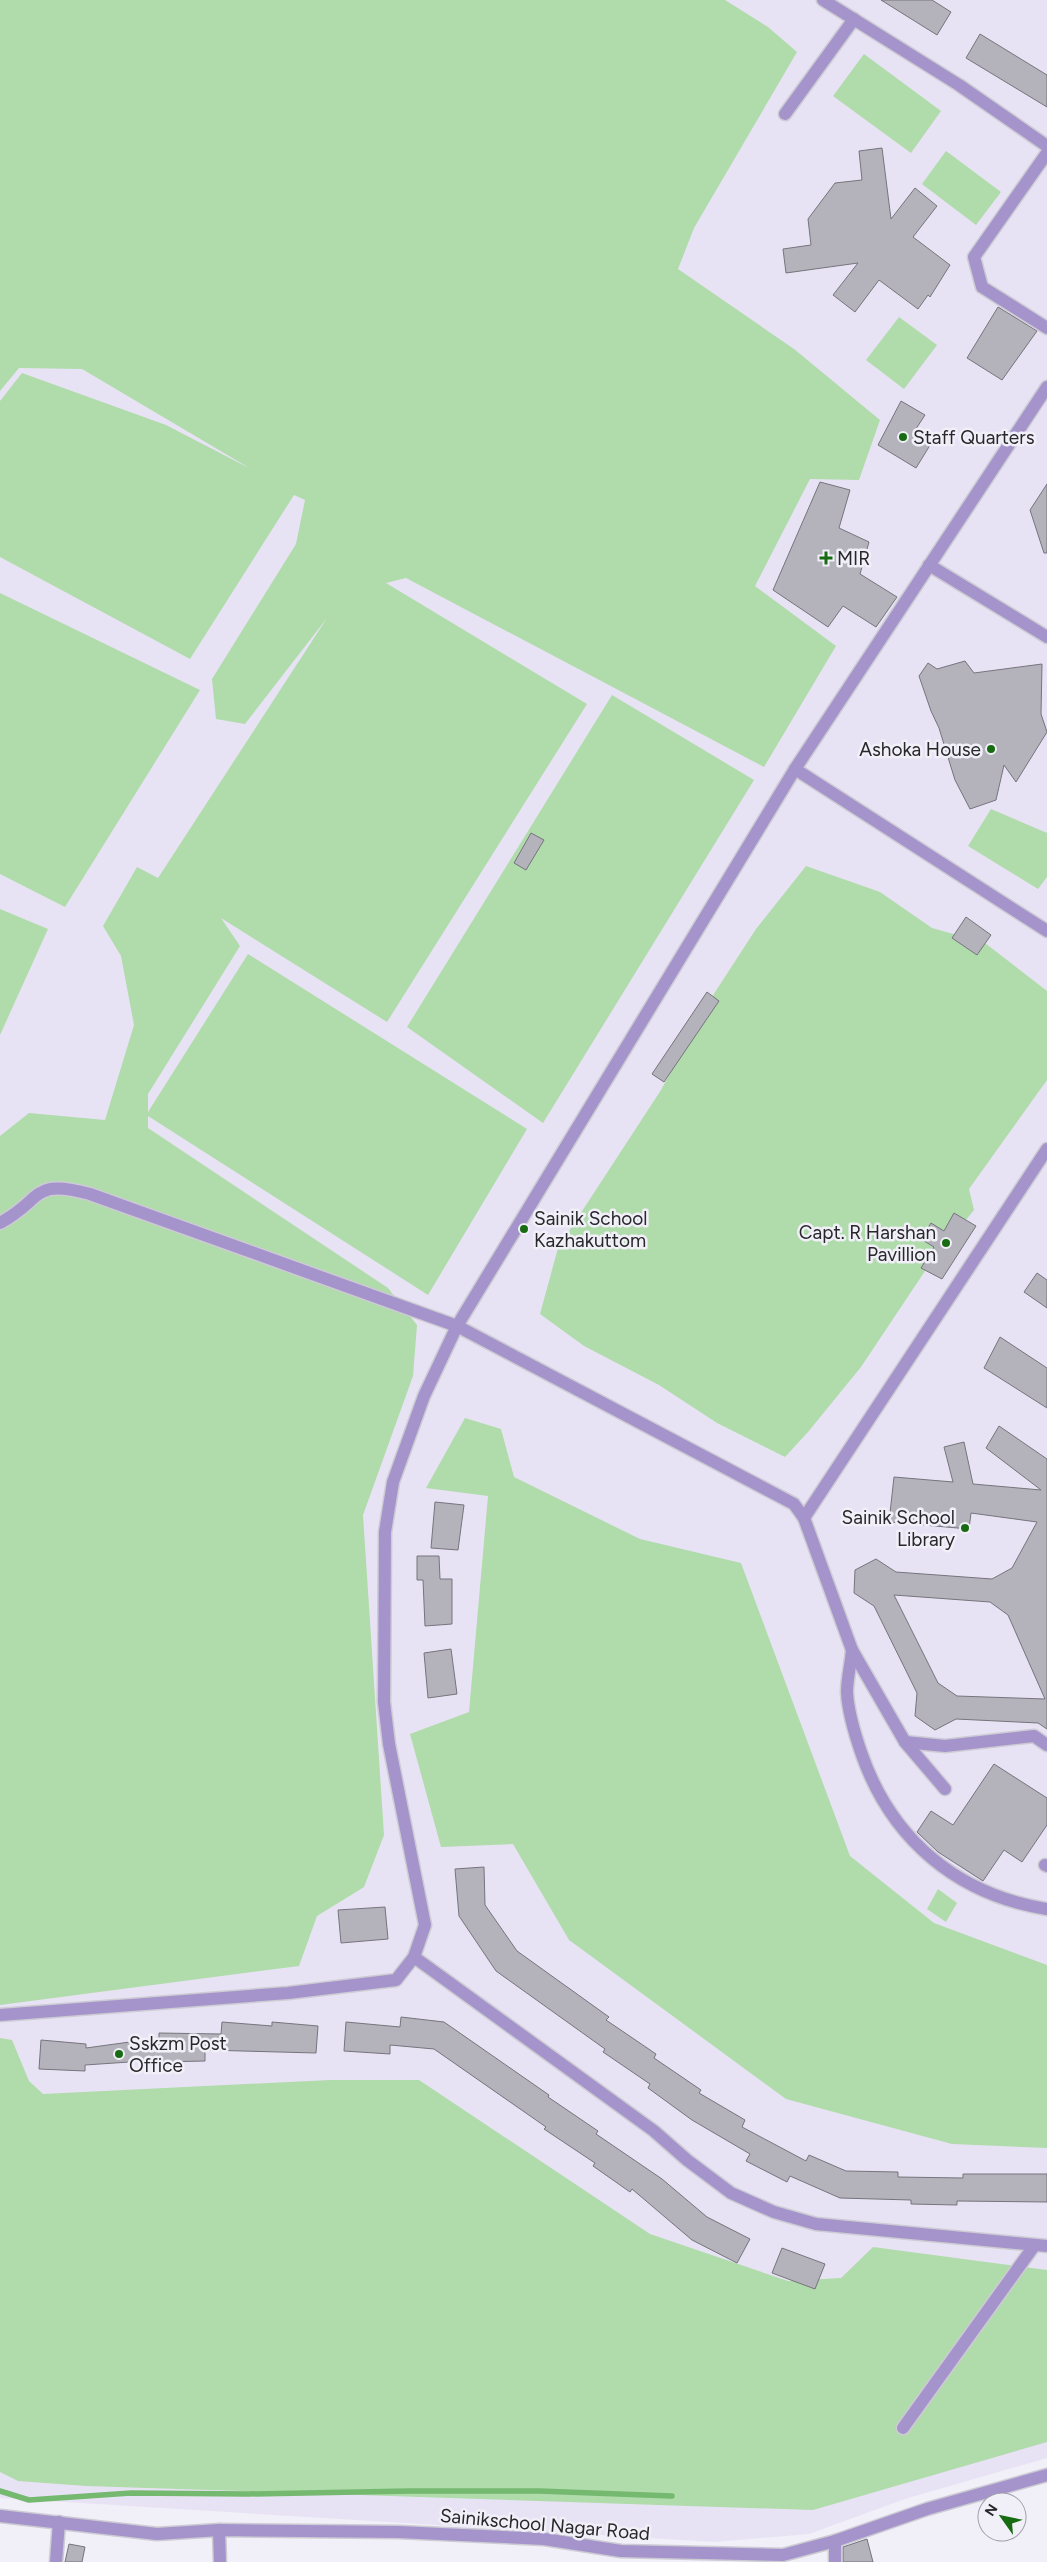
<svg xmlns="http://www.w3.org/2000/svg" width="1047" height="2562" font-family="Figtree,sans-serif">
	<rect width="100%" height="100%" fill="#f1eff8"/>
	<polygon fill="#e8e3f4" points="0,0 1047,0 1047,2458 905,2499 809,2534 713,2542 0,2498"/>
	<g fill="#b0dbab">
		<polygon points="0,0 725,0 768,27 797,52 694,228 678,269 794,349 880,420 859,480 810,479 755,586 836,646 764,767 406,578 386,583 587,704 387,1022 221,918 240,946 148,1094 148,1112 248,954 527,1129 428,1295 148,1116 148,1128 388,1288 417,1325 413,1376 363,1515 384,1835 364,1887 317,1916 299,1966 0,2005 0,1136 29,1113 105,1120 134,1025 121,956 103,926 137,867 158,878 327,618 245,724 216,719 212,679 296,544 305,500 294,495 190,659 0,557 0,401 22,373 166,425 251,469 82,369 19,368 0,391"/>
		<polygon points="864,54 941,111 911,153 833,96"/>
		<polygon points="946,151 1001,192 976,225 922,184"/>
		<polygon points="899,317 937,345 904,389 866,360"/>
		<polygon points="0,593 200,690 65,907 0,874"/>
		<polygon points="612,695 754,780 543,1123 407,1027"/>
		<polygon points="991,809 1047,833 1047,877 1038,889 968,846"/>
		<polygon points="806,866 880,892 932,928 985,943 1047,991 1047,1080 969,1189 974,1210 927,1268 861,1367 808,1432 785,1457 717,1423 659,1385 584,1346 540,1314 558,1248 661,1090 708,1003 756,929"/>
		<polygon points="0,909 48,929 0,1035"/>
		<polygon points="465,1418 501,1429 514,1477 640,1539 741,1563 850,1856 934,1923 1047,1965 1047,2148 952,2144 786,2099 569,1940 513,1844 441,1847 410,1734 469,1712 488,1496 426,1488"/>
		<polygon points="938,1889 957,1903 946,1922 927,1909"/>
		<polygon points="0,2038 12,2040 29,2081 43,2094 330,2080 419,2080 650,2234 788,2281 841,2278 873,2247 1047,2270 1047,2442 813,2510 86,2486 18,2481 0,2472"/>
	</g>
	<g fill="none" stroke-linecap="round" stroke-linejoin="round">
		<polyline stroke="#75b86f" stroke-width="5.5" points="0,2491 29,2500 131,2493 248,2494 410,2491 539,2491 672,2496"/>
	</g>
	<g fill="#b4b2bb" stroke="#76747c" fill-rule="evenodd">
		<polygon points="881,0 932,0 951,12 937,35"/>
		<polygon points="980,34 1047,75 1047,107 966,58"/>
		<polygon points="882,148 891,219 915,188 937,206 913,237 950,265 930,297 928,295 918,309 879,280 855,312 833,295 858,263 786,273 783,249 811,245 808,219 835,183 862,180 859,151"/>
		<polygon points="998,307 1037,331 1002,380 967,358"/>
		<polygon points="901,401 925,415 914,432 932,442 916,468 878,445"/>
		<polygon points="820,482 850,490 839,528 869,542 860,574 897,597 876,627 843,606 828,627 773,590"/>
		<polygon points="1047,484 1047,553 1044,553 1030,510"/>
		<polygon points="965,661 974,673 1042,664 1041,714 1047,732 1016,782 1004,765 996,800 970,809 955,780 939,728 931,711 919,676 928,663 937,669"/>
		<polygon points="531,833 544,840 526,870 514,863"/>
		<polygon points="966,917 991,935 977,955 952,938"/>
		<polygon points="707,992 719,1001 664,1082 652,1074"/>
		<polygon points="954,1213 976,1226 942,1279 921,1268 934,1247 921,1239 931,1223 944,1231"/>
		<polygon points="1037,1273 1047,1280 1047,1308 1024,1292"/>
		<polygon points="1000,1337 1047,1368 1047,1408 984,1368"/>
		<path d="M999,1426L1047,1459V1729L1038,1723L956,1719L935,1730L915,1716L917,1693L874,1606L854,1593L855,1570L876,1559L896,1572L992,1579L1012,1568L1037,1522L971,1513L969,1529L889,1522L894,1477L953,1482L944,1447L964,1442L973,1484L1041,1490L986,1448ZM894,1595L990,1602L1008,1615L1045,1699L957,1696L938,1683Z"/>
		<polygon points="435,1502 464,1505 458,1550 431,1548"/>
		<polygon points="417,1556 439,1556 440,1579 452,1579 452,1624 425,1626 423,1580 417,1580"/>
		<polygon points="451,1649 457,1694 428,1698 424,1653"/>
		<polygon points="994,1764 1047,1798 1047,1825 1022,1862 1004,1850 983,1881 938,1852 917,1832 931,1811 953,1825"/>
		<polygon points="484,1867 485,1905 517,1951 609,2017 606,2020 656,2054 654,2058 701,2090 699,2093 745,2120 742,2127 806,2161 809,2155 846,2171 898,2172 898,2177 963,2178 963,2174 1047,2174 1047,2202 957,2201 957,2205 911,2204 911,2200 840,2198 790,2176 787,2182 746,2161 750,2154 692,2120 648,2088 650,2084 603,2052 605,2049 496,1971 459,1916 455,1869"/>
		<polygon points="385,1907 388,1939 341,1943 338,1910"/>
		<polygon points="401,2017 444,2022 549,2095 548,2097 598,2131 596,2134 662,2179 707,2217 750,2239 737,2263 692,2240 632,2189 630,2192 593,2166 595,2163 544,2129 546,2127 434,2049 390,2045 390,2054 344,2051 346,2022 400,2027"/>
		<polygon points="222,2022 272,2026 272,2022 318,2026 316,2053 205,2050 205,2061 159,2062 159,2060 85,2065 85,2071 39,2069 41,2040 86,2044 86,2048 159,2038 159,2033 221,2034"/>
		<polygon points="782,2248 825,2264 815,2289 772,2273"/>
		<polygon points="867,2539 873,2562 843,2562 843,2547"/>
		<polygon points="69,2544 85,2547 82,2562 65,2562"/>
	</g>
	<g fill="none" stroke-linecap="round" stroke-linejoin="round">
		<g stroke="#cdcbd3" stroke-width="15">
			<g id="minor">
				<polyline points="823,0 959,85 1047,146"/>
				<polyline points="785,114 854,19"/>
				<polyline points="1047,153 974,257 982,287 1047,328"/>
				<polyline points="1047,387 795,769 1047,931"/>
				<polyline points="929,565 1047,637"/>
				<path d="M0,1223C44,1199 31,1178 90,1194L457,1326L794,1504L804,1518L852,1650L905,1742L945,1789"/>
				<polyline points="804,1518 1047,1149"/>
				<path d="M852,1650C851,1664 847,1678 847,1692C848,1713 855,1735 862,1755C892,1840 958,1895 1047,1909"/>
				<polyline points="905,1742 945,1746 1034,1736 1047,1745"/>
				<polyline points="1045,1865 1047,1866"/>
				<polyline points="414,1957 654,2131 687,2160 731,2193 774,2212 816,2224 1047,2246"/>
				<polyline points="0,2015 288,1993 396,1980 414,1957 425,1925 389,1744 384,1702 385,1532 393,1482 424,1396 457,1326 795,769"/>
				<polyline points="903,2428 1034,2246"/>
				<polyline points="0,2516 157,2534 219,2530 399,2532 544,2539 621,2551 783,2555 835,2541 927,2509 1047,2475"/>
				<polyline points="219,2530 220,2562"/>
				<polyline points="56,2562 59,2522"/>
				<polyline points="835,2562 835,2541"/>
			</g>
		</g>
		<use href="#minor" stroke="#a594cc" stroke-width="12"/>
	</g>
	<g fill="#176b12" stroke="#f1eff8" stroke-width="2">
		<circle cx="903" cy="437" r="5"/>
		<path d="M823.5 550.5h5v5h5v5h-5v5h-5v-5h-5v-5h5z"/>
		<circle cx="991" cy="749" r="5"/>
		<circle cx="524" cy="1229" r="5"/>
		<circle cx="946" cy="1243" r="5"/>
		<circle cx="965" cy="1528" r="5"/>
		<circle cx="119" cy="2054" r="5"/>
	</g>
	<g text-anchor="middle" stroke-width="5" stroke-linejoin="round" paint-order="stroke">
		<g font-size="19" fill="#28272a" stroke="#f1eff8" text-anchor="start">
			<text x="913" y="444">Staff Quarters</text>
			<text x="837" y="565">MIR</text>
			<text x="981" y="756" text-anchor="end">Ashoka House</text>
			<text x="534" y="1225">Sainik School<tspan x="534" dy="22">Kazhakuttom</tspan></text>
			<text x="936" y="1239" text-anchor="end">Capt. R Harshan<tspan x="936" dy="22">Pavillion</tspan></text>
			<text x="955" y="1524" text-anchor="end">Sainik School<tspan x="955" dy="22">Library</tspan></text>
			<text x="129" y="2050">Sskzm Post<tspan x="129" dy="22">Office</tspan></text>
		</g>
		<g font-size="19" fill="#28272a" stroke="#f1eff8">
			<text transform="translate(545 2524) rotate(5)" y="7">Sainikschool Nagar Road</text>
		</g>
	</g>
	<g transform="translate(1002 2517) rotate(303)"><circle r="24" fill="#f1eff8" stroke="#a19fa6"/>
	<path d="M0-4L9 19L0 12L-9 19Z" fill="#176b12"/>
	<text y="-8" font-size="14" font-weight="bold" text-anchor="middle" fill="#28272a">N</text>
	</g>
</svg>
